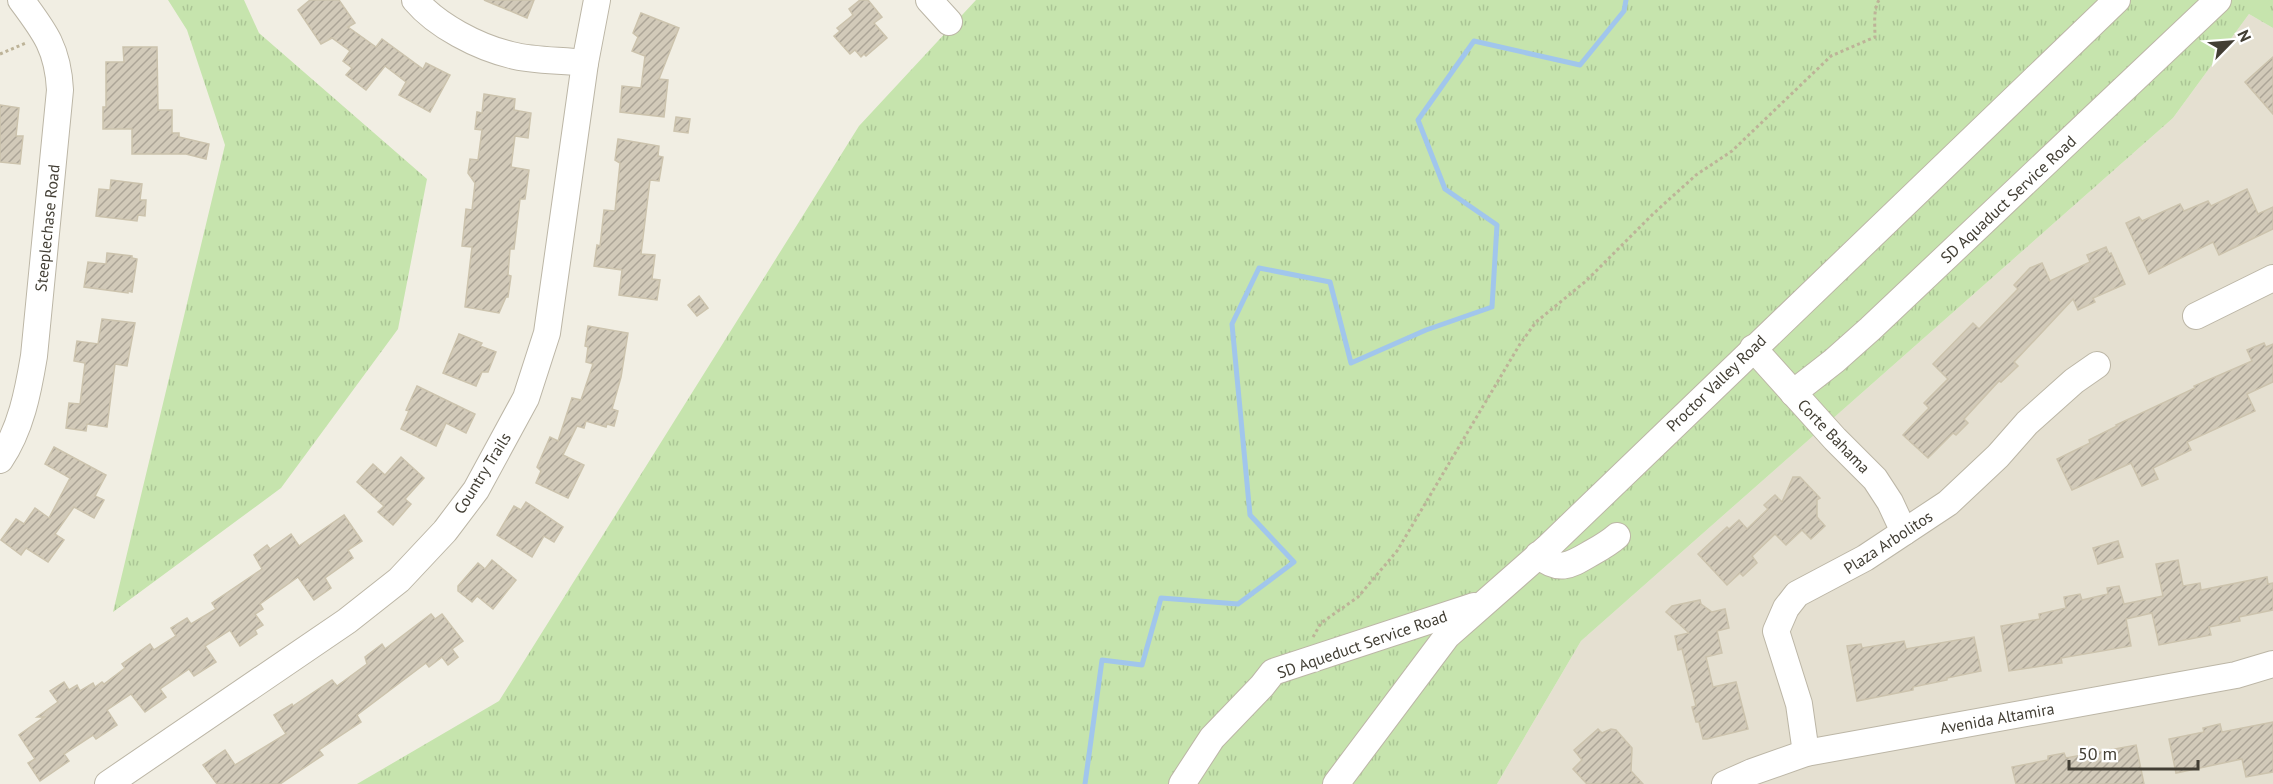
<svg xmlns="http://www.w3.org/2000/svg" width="2273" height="784" font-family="'PT Sans',sans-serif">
	<defs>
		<pattern id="grass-tufts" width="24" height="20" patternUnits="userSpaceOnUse" patternTransform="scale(1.5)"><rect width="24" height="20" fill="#c6e4ad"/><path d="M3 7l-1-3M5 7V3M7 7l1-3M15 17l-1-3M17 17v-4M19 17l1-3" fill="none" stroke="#abc595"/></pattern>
		<pattern id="building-hatch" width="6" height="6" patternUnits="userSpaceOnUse" patternTransform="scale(1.5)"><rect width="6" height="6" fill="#d2cab9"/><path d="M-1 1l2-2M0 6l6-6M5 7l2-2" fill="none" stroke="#aca597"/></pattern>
	</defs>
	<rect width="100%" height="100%" fill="#f1eee3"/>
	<polygon fill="#e5e0d1" points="2249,14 2273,28 2273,784 1497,784 1581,641 2173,118"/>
	<g fill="url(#grass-tufts)">
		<polygon points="168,0 244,0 259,33 427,179 398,329 281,488 113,612 225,145 187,30"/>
		<polygon points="976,0 2273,0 2273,28 2249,14 2173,118 1581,641 1497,784 357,784 499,701 859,126"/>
	</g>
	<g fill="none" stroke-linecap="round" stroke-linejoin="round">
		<polyline stroke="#a1c6ec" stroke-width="5" points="1085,784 1102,660 1142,665 1161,598 1238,604 1294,562 1250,515 1232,324 1259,268 1330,282 1351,363 1426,330 1492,307 1497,225 1445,189 1418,120 1474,41 1580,65 1624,11 1626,0"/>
	</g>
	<g fill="url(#building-hatch)" stroke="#ccc3ad" stroke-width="1.5">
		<polygon points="310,0 339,0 355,23 348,27 376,47 382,39 423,69 426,63 450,75 430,112 399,95 406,82 385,66 366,90 346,75 352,68 343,61 350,51 332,38 321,44 298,10"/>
		<polygon points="484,0 534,0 527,18"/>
		<polygon points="860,0 868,0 882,17 874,23 887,38 866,56 864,54 861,57 855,50 850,54 834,36 840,31 837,28 853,15 849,9"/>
		<polygon points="641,13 679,28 659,79 668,80 664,117 620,112 622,86 641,88 645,56 632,51 638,37 633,33"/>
		<polygon points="123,47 157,47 158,110 172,110 172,133 179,133 179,137 209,144 206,159 186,154 132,154 132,129 103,129 103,107 106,107 106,62 124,62"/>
		<polygon points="2273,57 2273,114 2245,82"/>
		<polygon points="484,94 515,99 514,110 531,113 528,138 515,136 511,167 529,170 525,199 520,199 514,249 510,249 508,275 511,276 508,297 506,297 499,313 465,307 472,247 462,246 466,209 472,210 475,183 468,173 470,159 478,160 482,130 475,129 477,112 482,113"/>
		<polygon points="0,105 19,108 16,136 23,136 20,164 0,162"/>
		<polygon points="676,117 690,119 688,133 674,131"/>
		<polygon points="618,139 659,146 658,156 663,157 659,181 650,180 641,254 655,255 652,279 660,280 657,300 619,295 622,270 594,266 597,245 600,246 604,210 615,211 620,163 615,160"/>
		<polygon points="111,180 142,184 140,200 146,200 145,216 138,215 137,221 96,216 99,189 110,190"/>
		<polygon points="2247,189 2258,214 2273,207 2273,229 2219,255 2213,242 2149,274 2126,223 2139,217 2142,221 2180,204 2184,211 2208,201 2211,206"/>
		<polygon points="2106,247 2109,254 2111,253 2125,284 2093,298 2095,302 2078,310 2073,299 2014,362 2018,366 2001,382 1999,381 1964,419 1968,423 1956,435 1953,433 1928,458 1903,435 1929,408 1924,403 1948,379 1933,364 1973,323 1979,329 2018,289 2014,285 2030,268 2042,263 2050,281 2090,262 2087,255"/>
		<polygon points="107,253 132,256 132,258 137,259 132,292 128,291 128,293 84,287 88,262 106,264"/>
		<polygon points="699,296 708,308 697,316 688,305"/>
		<polygon points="102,319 135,323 127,366 115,364 107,427 87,424 86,431 66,428 69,403 80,404 85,363 74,361 77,341 98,344"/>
		<polygon points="588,326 628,333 621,377 612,409 618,411 614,426 607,424 606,427 586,421 584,428 577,426 563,455 584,465 568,498 536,483 541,471 537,467 550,437 558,441 572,398 581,400 593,364 586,362 588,347 585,346"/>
		<polygon points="459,334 482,343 480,346 496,352 488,372 482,372 476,386 443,373"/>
		<polygon points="2264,343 2266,347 2273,344 2273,382 2247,394 2255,411 2187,442 2191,450 2153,468 2158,479 2142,486 2131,463 2072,490 2057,459 2090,443 2089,440 2117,426 2116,425 2195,388 2194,386 2252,361 2247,350"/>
		<polygon points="417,386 475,414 466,433 446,423 436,446 401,429 409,411 406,410"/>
		<polygon points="54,447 106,475 95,496 104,500 94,518 74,507 55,534 64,540 48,562 26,548 21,555 1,540 16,519 24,524 35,508 49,518 70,478 45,464"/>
		<polygon points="401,457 424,478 405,499 411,504 393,525 378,512 384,506 357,482 373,464 385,475"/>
		<polygon points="1793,477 1800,477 1820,498 1817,500 1817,517 1825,526 1811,539 1802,530 1786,545 1775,534 1752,556 1757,563 1743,576 1740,573 1727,585 1698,554 1727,527 1729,529 1739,520 1747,529 1768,509 1764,505 1775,495 1782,502"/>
		<polygon points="526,502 563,527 554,542 544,536 532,557 497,535 514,506 521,510"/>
		<polygon points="344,515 362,541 348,550 353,558 325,578 331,588 314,600 298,577 260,604 263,609 255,614 263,625 255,630 257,634 240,646 230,630 205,646 216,662 194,676 189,669 160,689 166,697 145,712 131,694 107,710 117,725 96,739 93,735 64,754 69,761 40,781 28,763 35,759 19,735 44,717 37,717 58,702 50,691 64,682 69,690 77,685 80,691 93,683 95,687 102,682 104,684 125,668 122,664 150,644 154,650 176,636 171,628 187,618 191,624 216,609 212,603 262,569 254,555 267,545 270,549 291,534 299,546"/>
		<polygon points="2118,541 2123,557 2098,564 2093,548"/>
		<polygon points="492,560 516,580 493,609 477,596 472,602 458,591 458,586 478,563 485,569"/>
		<polygon points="2178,560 2183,586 2200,583 2201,590 2267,577 2268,584 2273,583 2273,610 2239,617 2240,621 2209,627 2211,635 2159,645 2152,613 2126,619 2131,646 2061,658 2062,663 2009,671 2001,626 2040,619 2039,614 2066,608 2064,597 2080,594 2082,600 2108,594 2107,588 2119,586 2124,604 2163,596 2156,564"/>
		<polygon points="1700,600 1701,604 1712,612 1725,609 1729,628 1717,631 1722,653 1706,657 1713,687 1736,682 1748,729 1707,739 1703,739 1699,722 1696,722 1692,707 1696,706 1685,661 1682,649 1678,650 1675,636 1689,633 1666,612 1672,606"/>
		<polygon points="431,614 435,619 442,614 463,641 452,649 458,657 448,665 442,657 429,667 426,663 357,715 361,722 319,750 323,755 280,784 217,784 203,765 225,750 235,765 286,734 274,715 292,704 293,706 332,680 337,686 367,664 365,657 382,644 385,649"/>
		<polygon points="1974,637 1981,671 1947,678 1947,680 1913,687 1913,690 1857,701 1847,646 1861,644 1862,648 1904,641 1906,649"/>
		<polygon points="2273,722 2273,772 2246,777 2242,759 2176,773 2169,739 2204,732 2203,728 2220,724 2222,732"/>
		<polygon points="1598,729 1602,733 1611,729 1616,730 1632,748 1631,771 1643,784 1587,784 1573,769 1582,760 1574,750"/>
		<polygon points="2136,745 2144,784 2016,784 2012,767 2048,760 2048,756 2064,753 2066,758"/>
	</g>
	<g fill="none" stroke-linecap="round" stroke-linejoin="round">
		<g stroke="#bcb6a6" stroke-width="28">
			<g id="minor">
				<path d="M415,0C437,26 478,47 511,55C534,61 561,60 585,63"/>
				<polyline points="929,0 949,22"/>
				<polyline points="2196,316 2273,278"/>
				<polyline points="1753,348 1835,439 1875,479 1890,502 1904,532"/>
				<polyline points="1793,393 1834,361 1870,329 2218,0"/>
				<path d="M0,460C21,429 28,392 34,356L60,90C58,49 45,32 21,0"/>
				<path d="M1538,555C1560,574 1572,564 1593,552C1602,547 1609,543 1617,536"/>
				<polyline points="1806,753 1799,704 1776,631 1786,608 1797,594 1865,558 1948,503 1998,456 2027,423 2074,381 2097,365"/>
				<polyline points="108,784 347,621 399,580 445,531 476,490 526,398 547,333 585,63 597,0"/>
				<polyline points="1182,784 1212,738 1262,686 1273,672 1474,606"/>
				<polyline points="1336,784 1447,636 1547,548 2117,0"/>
				<polyline points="1725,784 1752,772 1806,753 2236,675 2273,664"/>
			</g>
		</g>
		<g stroke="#bdb398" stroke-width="3" stroke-dasharray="3 3" stroke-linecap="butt">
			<polyline points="0,54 26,43"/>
			<path d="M1313,637L1321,623L1358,597L1397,551L1520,344L1536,322L1586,281L1653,214L1696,175L1732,151L1831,56L1875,37C1875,25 1873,10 1879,0"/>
		</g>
		<use href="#minor" stroke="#fff" stroke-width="26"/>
	</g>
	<g text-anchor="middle" stroke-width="4.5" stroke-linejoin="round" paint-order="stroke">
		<g font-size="16" fill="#423e34" stroke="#fff">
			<text transform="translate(2008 199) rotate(-43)" y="6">SD Aquaduct Service Road</text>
			<text transform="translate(47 228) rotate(-84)" y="6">Steeplechase Road</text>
			<text transform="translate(1716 383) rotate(-44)" y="6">Proctor Valley Road</text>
			<text transform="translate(1834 436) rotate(46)" y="6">Corte Bahama</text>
			<text transform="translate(482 473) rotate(-58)" y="6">Country Trails</text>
			<text transform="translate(1888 542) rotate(-33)" y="6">Plaza Arbolitos</text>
			<text transform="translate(1362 644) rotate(-19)" y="6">SD Aqueduct Service Road</text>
			<text transform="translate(1997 718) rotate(-10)" y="6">Avenida Altamira</text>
		</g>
	</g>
	<g transform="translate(2231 42) rotate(65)" stroke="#ffffff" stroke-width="4.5" paint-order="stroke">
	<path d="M0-4.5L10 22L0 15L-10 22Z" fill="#423e34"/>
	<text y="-9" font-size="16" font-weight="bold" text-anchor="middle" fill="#423e34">N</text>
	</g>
	<path d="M2069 760v9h129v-9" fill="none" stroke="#423e34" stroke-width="3"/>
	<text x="2078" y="760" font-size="18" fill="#423e34" stroke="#ffffff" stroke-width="4.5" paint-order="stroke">50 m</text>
</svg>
